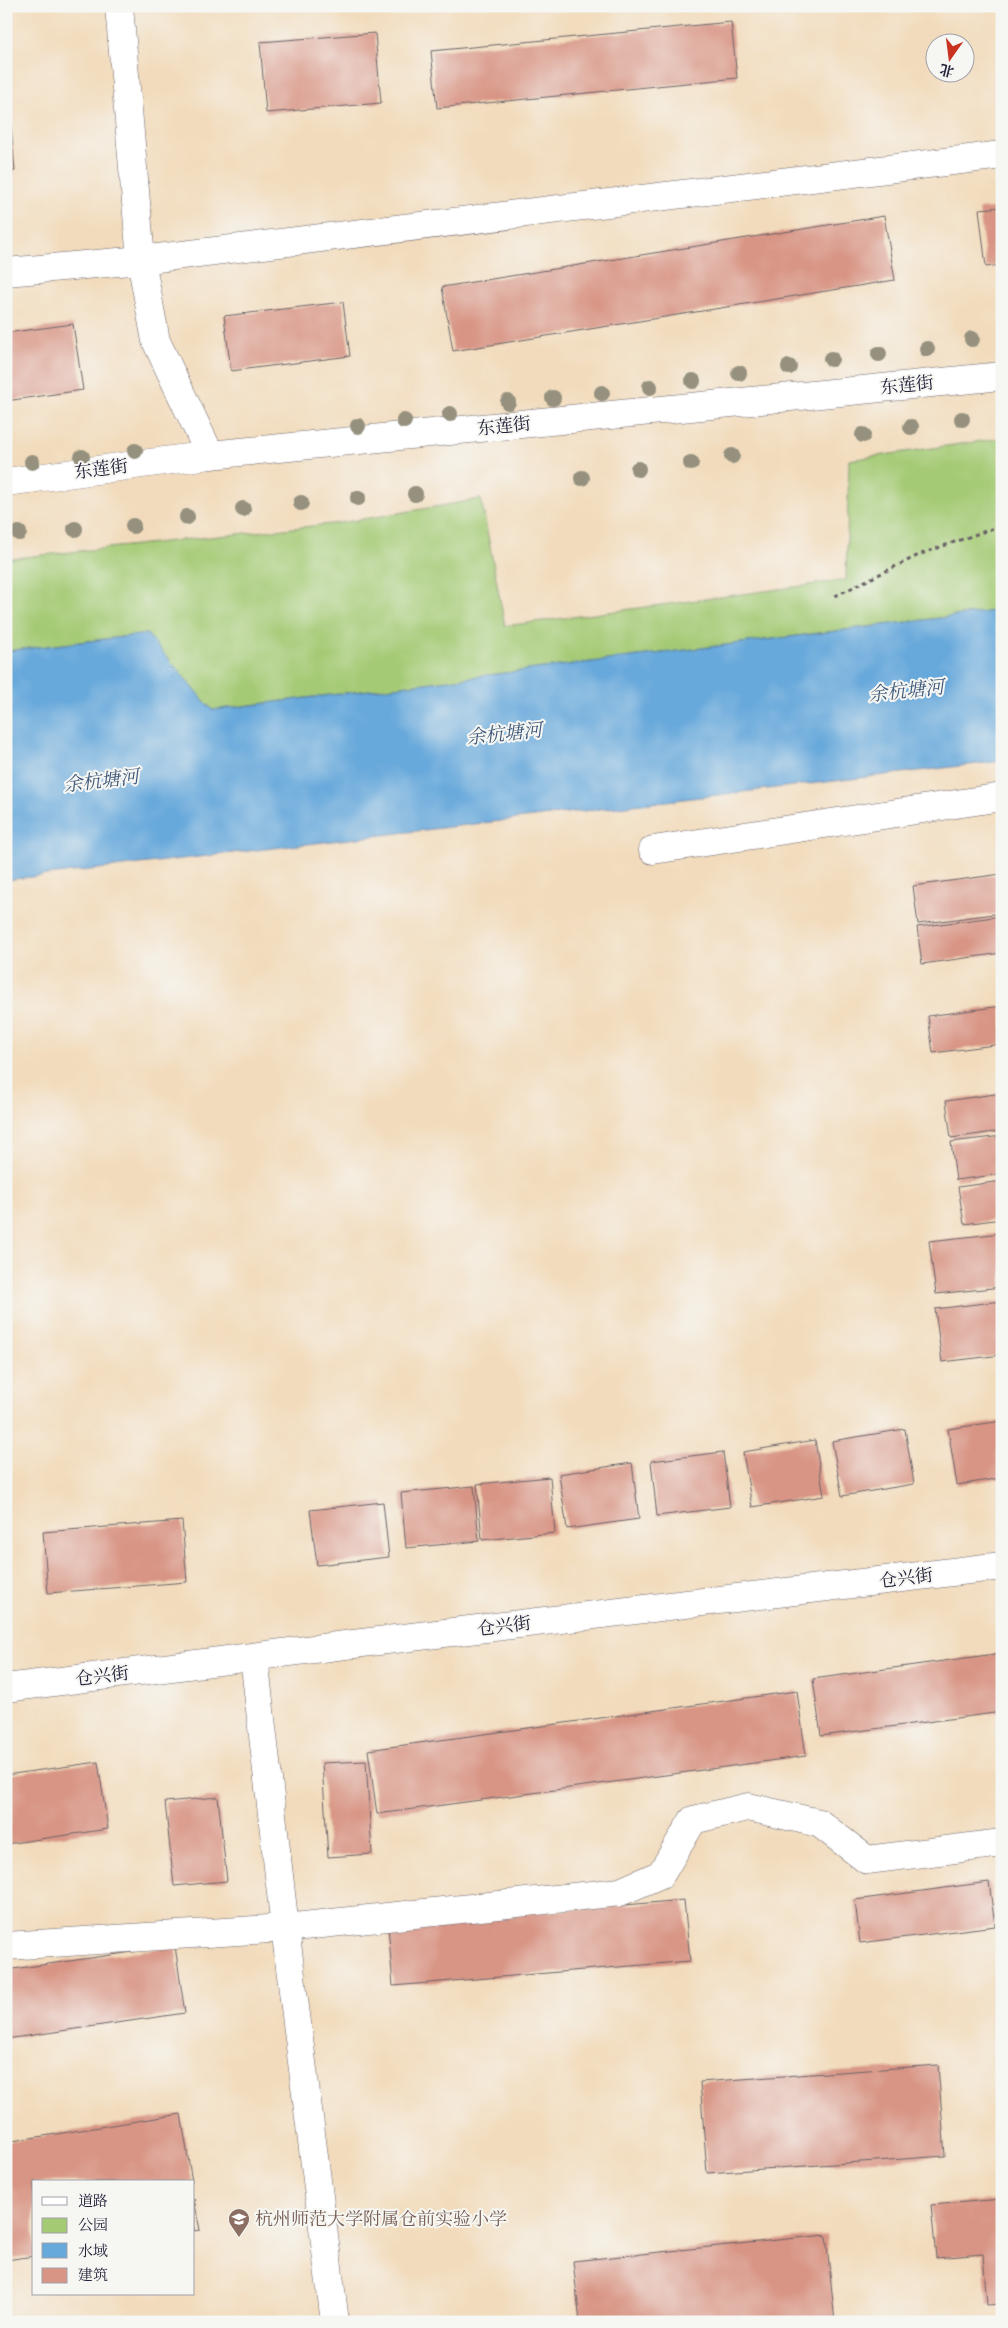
<svg xmlns="http://www.w3.org/2000/svg" width="1008" height="2328" font-family="'IM FELL Double Pica','Noto Serif SC',serif">
	<rect width="100%" height="100%" fill="#f6f6f2"/>
	<filter id="ink" filterUnits="userSpaceOnUse"><feTurbulence type="fractalNoise" baseFrequency=".02" numOctaves="2"/><feDisplacementMap in="SourceGraphic" scale="10" xChannelSelector="R" yChannelSelector="G"/><feConvolveMatrix kernelMatrix="1 2 1 2 8 2 1 2 1" color-interpolation-filters="sRGB"/></filter>
	<filter id="wash" filterUnits="userSpaceOnUse"><feTurbulence type="fractalNoise" baseFrequency=".0096" numOctaves="4" result="noise"/><feDisplacementMap in="SourceGraphic" scale="20" xChannelSelector="R" yChannelSelector="G"/><feGaussianBlur stdDeviation="1.12" result="paint"/><feColorMatrix in="noise" values="0 0 0 0 0 0 0 0 0 0 0 0 0 0 0 0 0 1.4 0 .05"/><feComposite in="paint" operator="in"/></filter>
	<g filter="url(#wash)">
		<rect width="100%" height="100%" fill="#f2dbbc"/>
		<polygon fill="#a4ca74" stroke="#637658" points="1002,438 1002,610 212,710 147,634 6,651 6,559 340,523 481,499 505,626 846,580 849,460"/>
		<polygon fill="#67a9db" stroke="#44668b" points="1002,610 1002,761 6,880 6,651 147,634 212,710"/>
		<g id="blocks">
			<g fill="#d89484">
				<polygon points="731,22 737,78 437,108 431,51"/>
				<polygon points="375,33 381,103 266,113 260,42"/>
				<polygon points="6,116 10,116 15,171 6,171"/>
				<polygon points="1002,207 1002,265 986,267 979,209"/>
				<polygon points="884,216 895,280 453,351 442,287"/>
				<polygon points="343,302 350,356 231,371 224,316"/>
				<polygon points="73,324 83,390 6,401 6,333"/>
				<polygon points="1002,874 1002,913 918,924 913,886"/>
				<polygon points="1002,916 1002,953 922,964 917,927"/>
				<polygon points="1002,1006 1002,1044 933,1053 928,1016"/>
				<polygon points="1002,1093 1002,1131 951,1138 946,1101"/>
				<polygon points="1002,1136 1002,1174 956,1180 951,1142"/>
				<polygon points="1002,1181 1002,1219 964,1224 958,1187"/>
				<polygon points="1002,1233 1002,1287 936,1294 929,1241"/>
				<polygon points="1002,1301 1002,1355 942,1362 935,1309"/>
				<polygon points="1002,1421 1002,1478 957,1485 948,1429"/>
				<polygon points="905,1429 914,1484 842,1496 832,1441"/>
				<polygon points="815,1440 824,1496 752,1507 743,1452"/>
				<polygon points="723,1452 730,1507 657,1516 651,1461"/>
				<polygon points="632,1463 639,1519 567,1529 559,1474"/>
				<polygon points="550,1477 555,1533 482,1540 477,1484"/>
				<polygon points="474,1486 479,1541 406,1548 401,1493"/>
				<polygon points="383,1502 389,1557 317,1565 310,1510"/>
				<polygon points="182,1521 187,1582 48,1593 43,1532"/>
				<polygon points="1002,1653 1002,1712 821,1736 813,1679"/>
				<polygon points="797,1691 806,1756 377,1814 368,1750"/>
				<polygon points="366,1761 372,1854 328,1857 322,1763"/>
				<polygon points="98,1762 108,1829 6,1844 6,1775"/>
				<polygon points="218,1797 227,1881 174,1886 165,1802"/>
				<polygon points="989,1882 995,1926 860,1943 855,1900"/>
				<polygon points="684,1900 690,1961 393,1986 388,1925"/>
				<polygon points="175,1946 185,2013 6,2039 6,1970"/>
				<polygon points="938,2065 945,2156 707,2173 700,2082"/>
				<polygon points="181,2114 192,2182 34,2182 34,2256 6,2260 6,2142"/>
				<polygon points="194,2199 200,2230 194,2231"/>
				<polygon points="1002,2199 1002,2304 987,2305 983,2254 936,2258 931,2205"/>
				<polygon points="826,2235 835,2322 580,2322 573,2261"/>
			</g>
		</g>
	</g>
	<g filter="url(#ink)">
		<use href="#blocks" fill-opacity="0" stroke="#6b6368" stroke-width="1"/>
		<g fill="none" stroke-linecap="round" stroke-linejoin="round">
			<g stroke="#6b6368" stroke-width="29">
				<g id="minor">
					<polyline points="119,6 141,260 156,341 210,455"/>
					<polyline points="6,272 141,260 1002,155"/>
					<polyline points="6,482 210,455 1002,376"/>
					<polyline points="653,850 1002,797"/>
					<polyline points="254,1657 285,1928 335,2322"/>
					<polyline points="6,1688 337,1646 1002,1566"/>
					<polyline points="6,1946 285,1928 620,1892 661,1874 693,1820 748,1807 819,1823 867,1860 1002,1843"/>
				</g>
			</g>
			<polyline stroke="#6b6368" stroke-width="3" stroke-dasharray="4 4" stroke-linecap="butt" points="835,596 921,554 1002,525"/>
			<use href="#minor" stroke="#fff" stroke-width="28"/>
		</g>
		<g fill="#95917e">
			<circle cx="972" cy="339" r="8"/>
			<circle cx="927" cy="349" r="8"/>
			<circle cx="879" cy="354" r="8"/>
			<circle cx="831" cy="359" r="8"/>
			<circle cx="789" cy="367" r="8"/>
			<circle cx="739" cy="373" r="8"/>
			<circle cx="693" cy="381" r="8"/>
			<circle cx="650" cy="387" r="8"/>
			<circle cx="602" cy="393" r="8"/>
			<circle cx="553" cy="398" r="8"/>
			<circle cx="508" cy="402" r="8"/>
			<circle cx="450" cy="414" r="8"/>
			<circle cx="962" cy="419" r="8"/>
			<circle cx="404" cy="421" r="8"/>
			<circle cx="358" cy="426" r="8"/>
			<circle cx="911" cy="427" r="8"/>
			<circle cx="863" cy="435" r="8"/>
			<circle cx="135" cy="451" r="8"/>
			<circle cx="732" cy="456" r="8"/>
			<circle cx="82" cy="457" r="8"/>
			<circle cx="32" cy="462" r="8"/>
			<circle cx="691" cy="463" r="8"/>
			<circle cx="638" cy="469" r="8"/>
			<circle cx="582" cy="478" r="8"/>
			<circle cx="415" cy="494" r="8"/>
			<circle cx="358" cy="498" r="8"/>
			<circle cx="301" cy="503" r="8"/>
			<circle cx="243" cy="509" r="8"/>
			<circle cx="187" cy="517" r="8"/>
			<circle cx="133" cy="526" r="8"/>
			<circle cx="75" cy="529" r="8"/>
			<circle cx="19" cy="533" r="8"/>
		</g>
	</g>
	<defs>
		<g id="school-pin" transform="scale(1.125)"><path d="M0 17L-7.5 6A9.5 9.5 0 1 1 7.5 6Z" fill="#8d6e63" stroke="#f6f6f2"/><path d="M0-5L7-2L0 1L-7-2ZM-4 1L0 2.5L4 1V4Q0 6-4 4Z" fill="#fff"/></g>
	</defs>
	<g fill-rule="evenodd">
		<use href="#school-pin" x="239" y="2219"/>
	</g>
	<g text-anchor="middle" stroke-width="4" stroke-linejoin="round" paint-order="stroke">
		<g font-size="18" fill="#22223b" stroke="#f6f6f2">
			<text transform="translate(907 385) rotate(-6)" y="6">东莲街</text>
			<text transform="translate(504 426) rotate(-6)" y="6">东莲街</text>
			<text transform="translate(101 469) rotate(-7)" y="6">东莲街</text>
			<text transform="translate(906 1578) rotate(-7)" y="6">仓兴街</text>
			<text transform="translate(504 1626) rotate(-7)" y="6">仓兴街</text>
			<text transform="translate(102 1676) rotate(-7)" y="6">仓兴街</text>
		</g>
		<g font-size="18" fill="#785e54" stroke="#f6f6f2" text-anchor="start">
			<text x="255" y="2225">杭州师范大学附属仓前实验小学</text>
		</g>
		<g font-size="19" font-style="italic" fill="#3e587b" stroke="#f6f6f2">
			<text transform="translate(906 690) rotate(-6)" y="7">余杭塘河</text>
			<text transform="translate(504 733) rotate(-6)" y="7">余杭塘河</text>
			<text transform="translate(101 780) rotate(-7)" y="7">余杭塘河</text>
		</g>
	</g>
	<rect width="1008" height="2328" fill="none" stroke="#f6f6f2" stroke-width="25"/>
	<rect x="32" y="2180" width="162" height="115" fill="#f6f6f2" stroke="#a1a1a9"/>
	<rect x="42" y="2197" width="25" height="8" fill="#ffffff" stroke="#a1a1a9"/>
	<text x="78" y="2206" font-size="15" fill="#22223b">道路</text>
	<rect x="42" y="2218" width="25" height="15" fill="#a4ca74" stroke="#a1a1a9"/>
	<text x="78" y="2230" font-size="15" fill="#22223b">公园</text>
	<rect x="42" y="2243" width="25" height="15" fill="#67a9db" stroke="#a1a1a9"/>
	<text x="78" y="2256" font-size="15" fill="#22223b">水域</text>
	<rect x="42" y="2268" width="25" height="15" fill="#d89484" stroke="#a1a1a9"/>
	<text x="78" y="2280" font-size="15" fill="#22223b">建筑</text>
	<g transform="translate(950 58) rotate(194)"><circle r="24" fill="#f6f6f2" stroke="#a1a1a9"/>
	<path d="M0-4L9 19L0 12L-9 19Z" fill="#c8321e"/>
	<text y="-8" font-size="14" font-weight="bold" text-anchor="middle" fill="#22223b">北</text>
	</g>
</svg>
